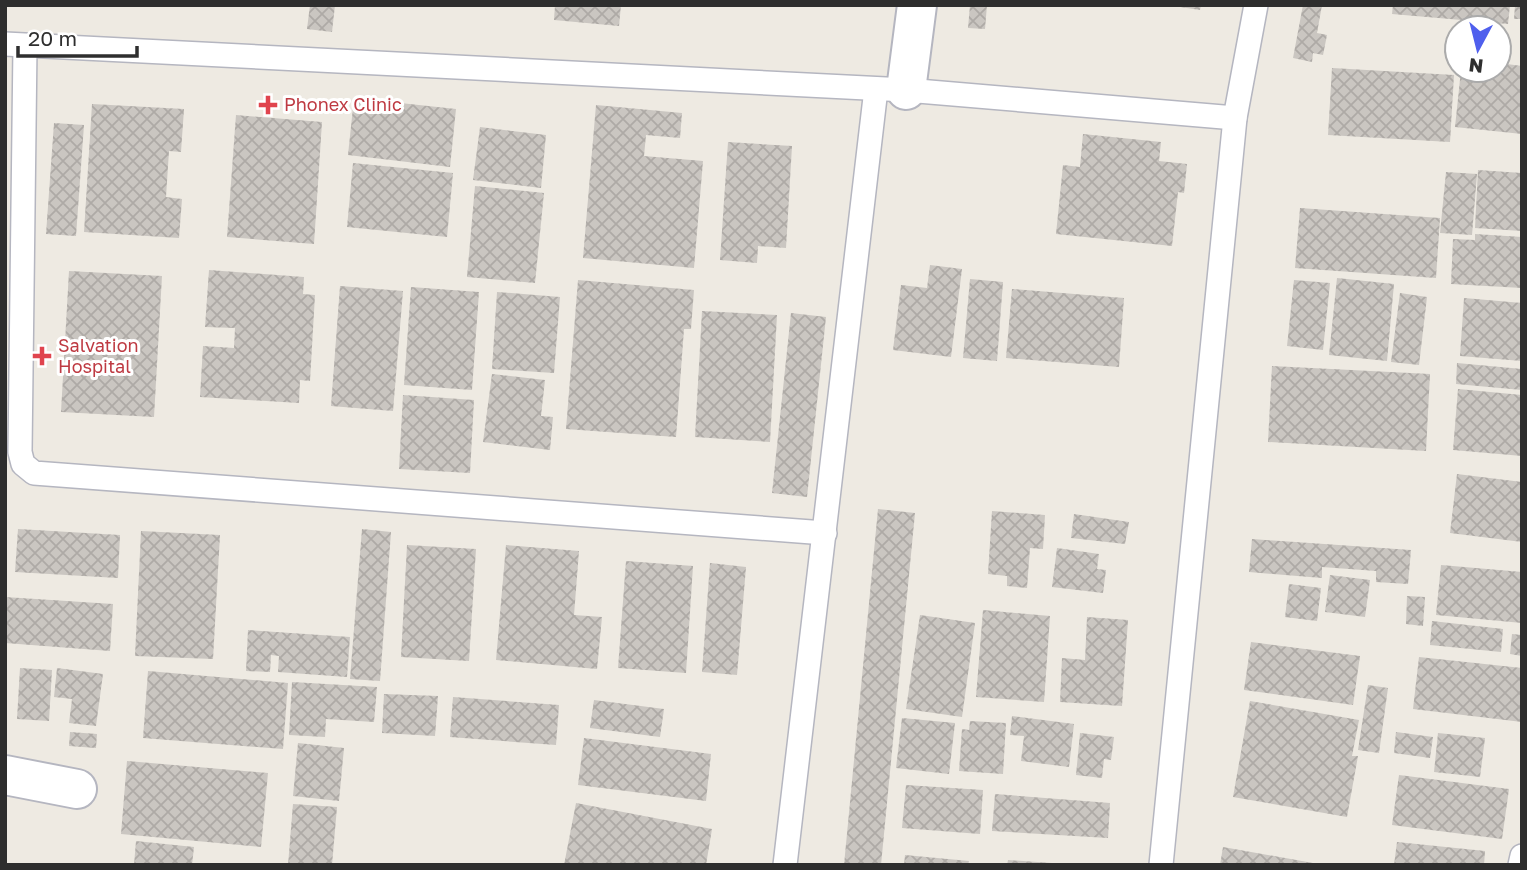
<svg xmlns="http://www.w3.org/2000/svg" width="1527" height="870" font-family="'Golos Text',sans-serif">
	<defs>
		<pattern id="building-cross-hatch" width="8" height="8" patternUnits="userSpaceOnUse" patternTransform="scale(1.75)"><rect width="8" height="8" fill="#cac6c1"/><path d="M0 0l8 8M0 8l8-8" fill="none" stroke="#aeaaa6"/></pattern>
	</defs>
	<rect width="100%" height="100%" fill="#eeeae2"/>
	<g fill="url(#building-cross-hatch)">
		<polygon points="310,5 335,5 332,32 307,29"/>
		<polygon points="555,5 621,5 619,26 554,20"/>
		<polygon points="970,5 987,5 985,29 968,28"/>
		<polygon points="1167,5 1201,5 1200,10"/>
		<polygon points="1303,5 1322,5 1317,33 1327,35 1323,55 1313,53 1312,62 1293,58"/>
		<polygon points="1393,5 1510,5 1508,24 1392,14"/>
		<polygon points="1515,5 1522,5 1522,19 1514,19"/>
		<polygon points="1499,63 1522,66 1522,134 1455,127 1461,70 1499,70"/>
		<polygon points="1332,68 1454,75 1450,142 1328,135"/>
		<polygon points="354,98 456,109 450,167 348,155"/>
		<polygon points="92,104 184,109 181,152 169,151 166,197 182,199 179,238 84,232"/>
		<polygon points="596,105 682,113 680,138 646,135 644,156 703,161 694,268 583,258"/>
		<polygon points="236,115 322,122 314,244 227,237"/>
		<polygon points="54,123 84,125 76,236 46,234"/>
		<polygon points="480,127 546,135 541,188 473,180"/>
		<polygon points="1083,134 1161,142 1159,161 1187,164 1184,193 1178,192 1172,246 1056,234 1063,165 1080,167"/>
		<polygon points="728,142 792,146 786,248 758,246 757,263 720,260"/>
		<polygon points="353,163 453,173 447,237 347,227"/>
		<polygon points="1478,170 1522,173 1522,231 1475,228"/>
		<polygon points="1446,172 1477,174 1472,235 1440,233"/>
		<polygon points="475,186 544,193 535,283 467,277"/>
		<polygon points="1300,208 1440,218 1436,278 1295,268"/>
		<polygon points="1475,234 1522,237 1522,288 1451,284 1453,239 1475,240"/>
		<polygon points="930,265 962,269 951,357 893,350 901,285 927,288"/>
		<polygon points="209,270 304,277 303,294 315,295 310,381 300,380 299,403 200,397 203,346 234,348 235,328 205,327"/>
		<polygon points="69,271 162,276 154,417 61,412"/>
		<polygon points="1337,278 1394,284 1387,361 1329,355"/>
		<polygon points="970,279 1003,282 997,361 963,358"/>
		<polygon points="578,280 694,290 691,329 684,329 676,437 566,429"/>
		<polygon points="1294,280 1330,283 1323,350 1287,346"/>
		<polygon points="340,286 403,291 393,411 331,406"/>
		<polygon points="411,287 479,292 472,390 404,385"/>
		<polygon points="1012,289 1124,298 1119,367 1006,358"/>
		<polygon points="497,292 560,297 554,373 492,369"/>
		<polygon points="1400,293 1427,297 1419,365 1391,362"/>
		<polygon points="1464,298 1522,303 1522,361 1460,356"/>
		<polygon points="702,311 777,315 770,442 695,437"/>
		<polygon points="791,313 826,317 807,497 772,493"/>
		<polygon points="1457,363 1522,369 1522,390 1456,384"/>
		<polygon points="1272,366 1430,374 1426,451 1268,442"/>
		<polygon points="492,374 545,380 541,416 553,417 550,450 483,442"/>
		<polygon points="1458,389 1522,395 1522,456 1453,450"/>
		<polygon points="403,395 474,400 470,473 399,469"/>
		<polygon points="1457,474 1522,482 1522,542 1450,533"/>
		<polygon points="878,509 915,513 881,865 844,865"/>
		<polygon points="992,511 1045,515 1043,549 1030,548 1027,588 1007,586 1007,576 988,574"/>
		<polygon points="1074,514 1129,522 1125,544 1071,538"/>
		<polygon points="18,529 120,535 118,578 15,572"/>
		<polygon points="362,529 391,532 380,681 350,679"/>
		<polygon points="141,531 220,535 213,659 135,656"/>
		<polygon points="1252,539 1411,550 1408,584 1376,582 1376,571 1322,567 1322,578 1249,572"/>
		<polygon points="407,545 476,549 469,661 401,657"/>
		<polygon points="506,545 579,551 574,615 602,617 597,669 496,660"/>
		<polygon points="1057,548 1099,554 1097,569 1106,570 1103,593 1052,587"/>
		<polygon points="626,561 693,566 686,673 618,668"/>
		<polygon points="710,563 746,567 737,675 702,672"/>
		<polygon points="1441,565 1522,572 1522,623 1436,615"/>
		<polygon points="1330,575 1370,580 1365,617 1325,612"/>
		<polygon points="1289,584 1321,588 1317,621 1285,617"/>
		<polygon points="1407,596 1425,597 1423,626 1406,624"/>
		<polygon points="5,597 113,604 110,651 5,643"/>
		<polygon points="983,610 1050,616 1044,702 976,697"/>
		<polygon points="920,615 975,623 962,717 906,709"/>
		<polygon points="1087,617 1128,620 1122,706 1060,702 1062,658 1085,660"/>
		<polygon points="1432,621 1503,629 1501,652 1430,645"/>
		<polygon points="248,630 350,637 347,677 278,672 279,656 271,655 270,672 246,671"/>
		<polygon points="1512,634 1522,635 1522,656 1510,654"/>
		<polygon points="1251,642 1360,656 1353,705 1244,690"/>
		<polygon points="1419,657 1522,668 1522,722 1413,709"/>
		<polygon points="20,668 52,670 49,721 17,719"/>
		<polygon points="57,668 103,674 96,726 69,723 72,699 54,697"/>
		<polygon points="148,671 288,683 283,749 143,738"/>
		<polygon points="292,682 377,687 374,722 326,719 325,737 289,735"/>
		<polygon points="1368,685 1388,688 1379,753 1358,750"/>
		<polygon points="384,694 438,696 435,736 382,733"/>
		<polygon points="453,697 559,705 556,745 450,737"/>
		<polygon points="594,700 664,709 660,737 590,728"/>
		<polygon points="1250,701 1359,720 1352,756 1358,756 1347,817 1233,797"/>
		<polygon points="1012,716 1074,724 1069,767 1021,761 1024,736 1010,735"/>
		<polygon points="902,718 955,723 949,774 896,768"/>
		<polygon points="970,721 1006,723 1003,774 959,771 962,729 969,730"/>
		<polygon points="70,732 97,734 96,748 69,746"/>
		<polygon points="1396,732 1433,737 1430,758 1394,753"/>
		<polygon points="1080,733 1114,737 1111,760 1104,759 1102,778 1076,775"/>
		<polygon points="1438,733 1485,738 1480,777 1434,772"/>
		<polygon points="584,738 711,754 706,801 578,785"/>
		<polygon points="298,743 344,748 339,801 293,796"/>
		<polygon points="127,761 268,773 261,847 121,834"/>
		<polygon points="1399,775 1509,789 1502,839 1392,825"/>
		<polygon points="906,785 983,790 980,834 902,828"/>
		<polygon points="995,794 1110,803 1108,838 992,831"/>
		<polygon points="576,803 712,829 706,865 564,865"/>
		<polygon points="293,804 337,807 332,865 288,865"/>
		<polygon points="136,841 194,847 192,865 134,865"/>
		<polygon points="1397,842 1485,851 1484,865 1394,865"/>
		<polygon points="1223,847 1313,863 1313,865 1220,865"/>
		<polygon points="905,855 969,861 968,865 904,865"/>
		<polygon points="1008,860 1052,863 1052,865 1007,865"/>
	</g>
	<g fill="none" stroke-linecap="round" stroke-linejoin="round">
		<g stroke="#b5b6c0" stroke-width="26">
			<g id="service">
				<polyline points="5,44 906,90 1235,118"/>
				<polyline points="25,46 20,452 23,464 34,473 825,533"/>
				<polyline points="785,865 876,89"/>
				<polyline points="1161,865 1235,118 1256,5"/>
				<polyline points="1520,865 1522,856"/>
			</g>
		</g>
		<g stroke="#b5b6c0" stroke-width="42">
			<g id="minor">
				<polyline points="906,90 917,5"/>
				<polyline points="5,775 77,789"/>
			</g>
		</g>
		<use href="#service" stroke="#fff" stroke-width="23"/>
		<use href="#minor" stroke="#fff" stroke-width="38"/>
	</g>
	<g fill="#e0444e" stroke="#fff" stroke-width="2.5">
		<path d="M264.5 94.5h7v7h7v7h-7v7h-7v-7h-7v-7h7z"/>
		<path d="M38.5 345.5h7v7h7v7h-7v7h-7v-7h-7v-7h7z"/>
	</g>
	<g text-anchor="middle" stroke-width="6" stroke-linejoin="round" paint-order="stroke">
		<g font-size="18" fill="#be3a42" stroke="#fff" text-anchor="start">
			<text x="284" y="111">Phonex Clinic</text>
			<text x="58" y="352">Salvation<tspan x="58" dy="21">Hospital</tspan></text>
		</g>
	</g>
	<rect width="1527" height="870" fill="none" stroke="#2e2e2e" stroke-width="14"/>
	<g transform="translate(1478 49) rotate(187)"><circle r="33" fill="#ffffff" stroke="#ababab" stroke-width="2"/>
	<path d="M0-5L12 26L0 18L-12 26Z" fill="#4f5fed"/>
	<text y="-10" font-size="19" font-weight="bold" text-anchor="middle" fill="#2e2e2e">N</text>
	</g>
	<path d="M18 46v10h119v-10" fill="none" stroke="#2e2e2e" stroke-width="3.5"/>
	<text x="28" y="46" font-size="21" fill="#2e2e2e" stroke="#ffffff" stroke-width="5" paint-order="stroke">20 m</text>
</svg>
